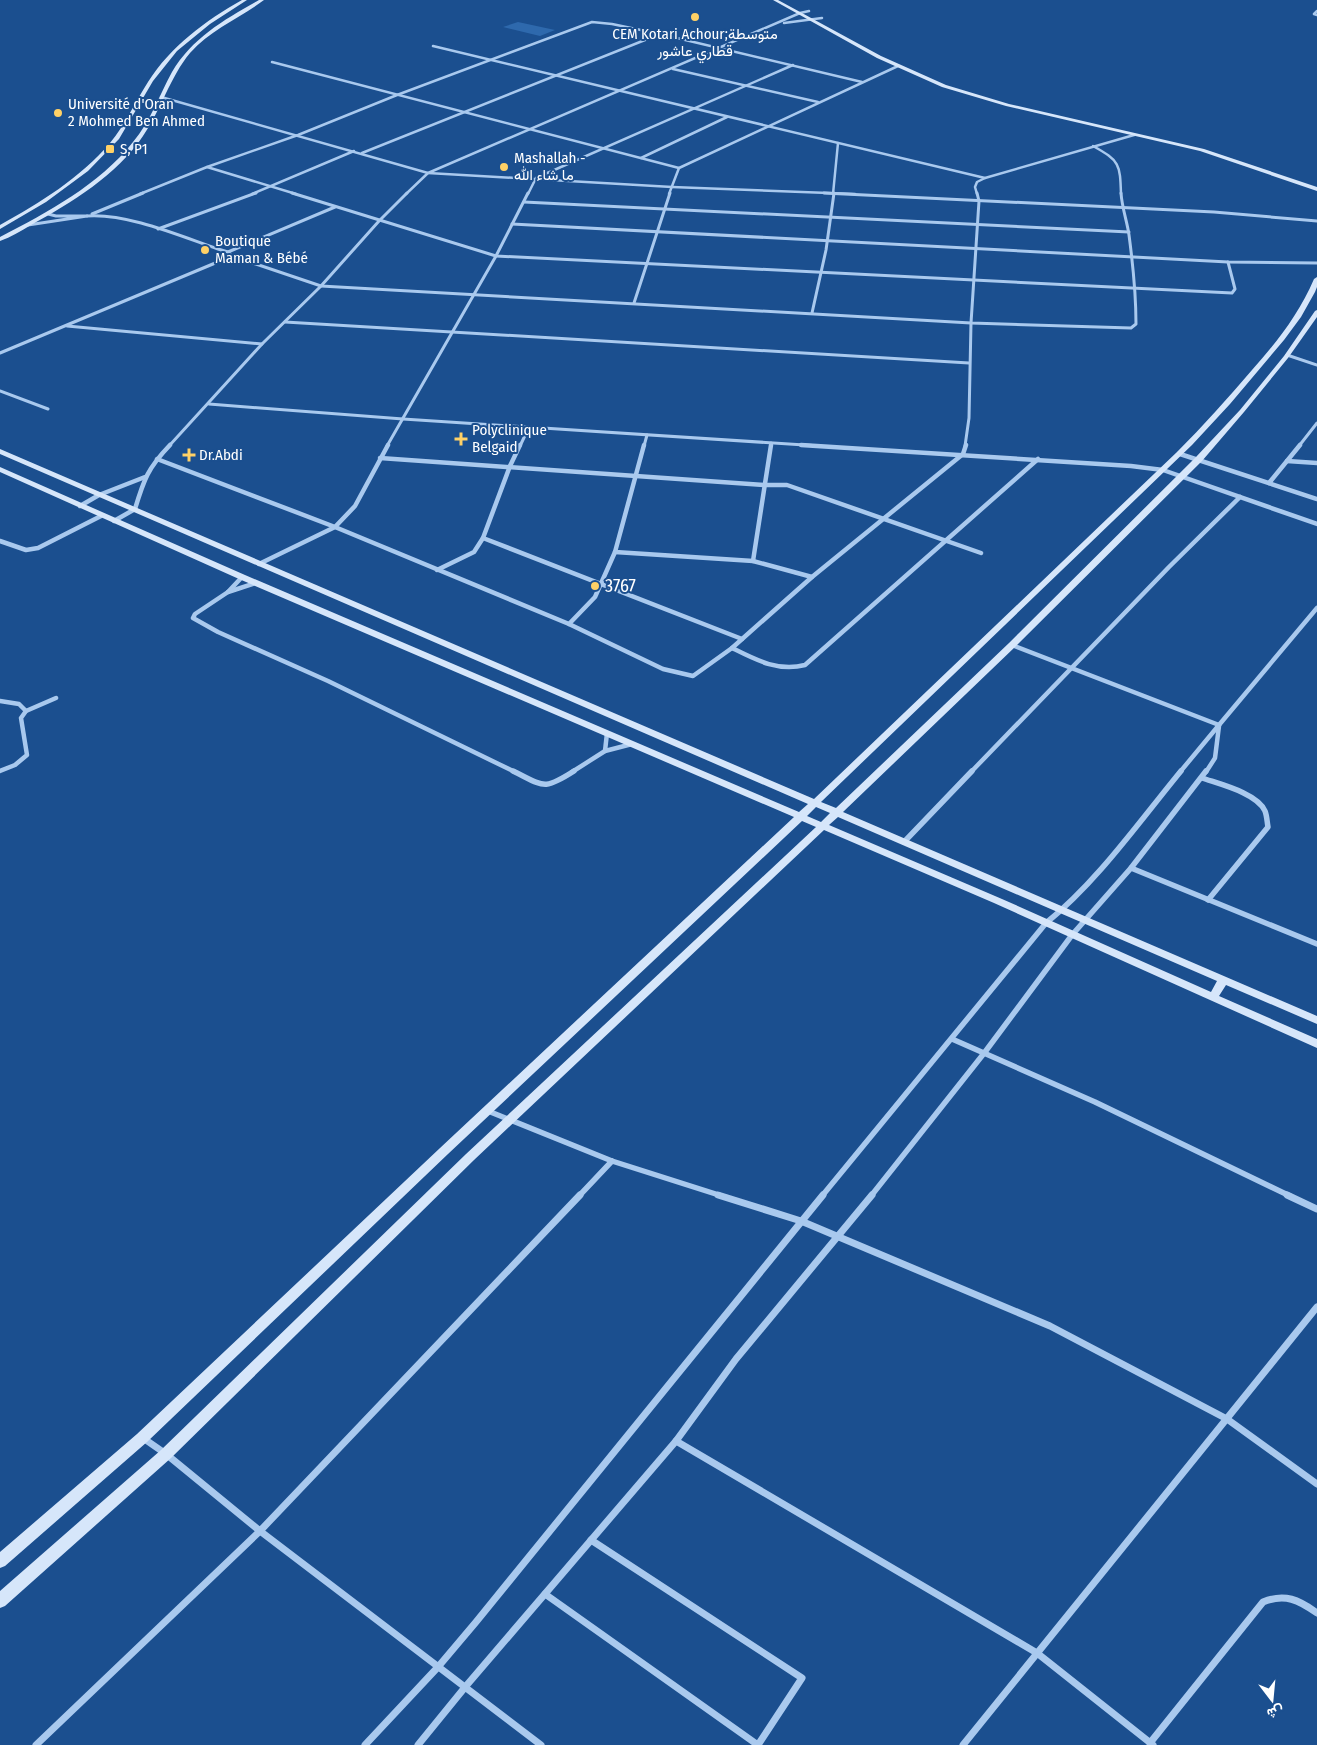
<svg xmlns="http://www.w3.org/2000/svg" width="1317" height="1745" font-family="'Fira Sans Condensed',Vazirmatn,sans-serif">
	<rect width="100%" height="100%" fill="#1b4f8f"/>
	<polygon fill="#2e69ad" points="518,22 555,30 540,36 503,27"/>
	<g fill="none" stroke-linecap="round" stroke-linejoin="round">
		<g stroke="#a9c9ee" stroke-width="2.5">
			<polyline points="1317,11 1314,14 1317,15"/>
			<polyline points="784,23 822,18"/>
			<polyline points="433,46 985,178"/>
			<polyline points="272,62 679,168"/>
			<polyline points="673,69 818,102"/>
			<polyline points="161,97 428,173 672,187 855,194"/>
			<path d="M1093,146C1120,161 1120,164 1121,194"/>
			<polyline points="362,153 660,34"/>
			<polyline points="641,158 727,117"/>
			<polyline points="207,167 296,194"/>
			<polyline points="140,194 207,167 298,135 397,95 592,22 612,24 660,34 862,82"/>
			<polyline points="252,194 354,151"/>
			<polyline points="406,194 428,173 800,13 809,11"/>
			<polyline points="528,194 536,178 793,65"/>
			<polyline points="669,194 679,168 898,66"/>
			<polyline points="833,194 838,143"/>
			<polyline points="977,194 975,187 977,182 985,178 1134,135"/>
		</g>
		<g stroke="#a9c9ee" stroke-width="3">
			<polyline points="292,193 496,256 1232,293 1235,289 1228,262"/>
			<polyline points="824,193 1214,212 1317,221"/>
			<polyline points="524,202 1129,232"/>
			<polyline points="92,214 143,193"/>
			<path d="M87,216C127,213 180,236 218,249L228,252L232,256L321,286L971,323L1131,328L1136,324C1136,294 1133,265 1129,235C1127,221 1122,208 1121,193"/>
			<polyline points="512,224 1228,262 1317,263"/>
			<polyline points="28,225 87,216 56,216 48,214"/>
			<polyline points="158,229 256,193"/>
			<polyline points="228,252 335,207"/>
			<polyline points="634,303 670,193"/>
			<polyline points="812,313 826,250 834,193"/>
			<polyline points="285,322 969,363"/>
			<polyline points="67,326 262,344"/>
			<polyline points="0,353 232,256"/>
			<polyline points="1287,355 1317,365"/>
			<polyline points="0,391 48,409"/>
			<polyline points="209,404 403,419 820,446"/>
			<polyline points="169,446 262,344 321,286 379,221 407,193"/>
			<polyline points="387,446 496,256 528,193"/>
			<polyline points="520,446 529,427"/>
			<polyline points="644,446 647,435"/>
			<polyline points="771,446 771,443"/>
			<polyline points="965,446 969,418 971,323 979,201 977,193"/>
			<polyline points="1299,446 1317,423"/>
		</g>
		<g stroke="#a9c9ee" stroke-width="4.5">
			<polyline points="801,445 1131,466 1163,470 1317,524"/>
			<polyline points="1180,454 1317,499"/>
			<polyline points="380,458 764,485 787,485 981,553"/>
			<polyline points="157,459 335,527 569,624 663,669 693,676 732,648 812,577 963,454 966,445"/>
			<polyline points="1287,461 1317,463"/>
			<polyline points="1269,483 1300,445"/>
			<polyline points="80,506 99,495 145,477"/>
			<path d="M114,521L135,509C144,479 148,468 170,445"/>
			<polyline points="483,538 742,639"/>
			<polyline points="0,541 26,550 38,548 101,516"/>
			<polyline points="615,552 753,561 812,577"/>
			<polyline points="753,561 771,445"/>
			<polyline points="259,564 335,527 355,506 388,445"/>
			<polyline points="437,570 474,552 483,538 510,466 520,445"/>
			<polyline points="242,577 228,592 195,614 193,618 218,632 328,681 515,772"/>
			<polyline points="228,592 256,583"/>
			<polyline points="569,624 595,597 615,552 644,445"/>
			<polyline points="1012,645 1219,725 1317,608"/>
			<path d="M732,648C756,660 778,672 805,665L1038,459"/>
			<polyline points="0,701 19,704 26,711"/>
			<polyline points="605,751 607,733"/>
			<polyline points="0,771 15,765 27,755 21,718 26,711 56,698"/>
			<polyline points="572,772 605,751 632,744"/>
			<polyline points="971,772 1169,567 1240,497"/>
			<polyline points="1180,772 1219,725"/>
			<polyline points="1206,772 1215,758 1219,726"/>
		</g>
		<g stroke="#a9c9ee" stroke-width="5.5">
			<path d="M513,771C544,786 543,791 574,771"/>
			<path d="M1202,778C1219,784 1257,793 1265,811C1267,816 1267,822 1268,827L1208,900"/>
			<polyline points="904,842 972,771"/>
			<polyline points="1131,868 1317,944"/>
			<polyline points="952,1039 1095,1102 1290,1196"/>
			<polyline points="488,1111 612,1161 722,1196"/>
			<polyline points="579,1196 612,1161"/>
			<path d="M822,1196L1046,923C1097,882 1139,822 1181,771"/>
			<polyline points="871,1196 985,1052 1072,935 1131,868 1206,771"/>
		</g>
		<g stroke="#a9c9ee" stroke-width="7">
			<polyline points="718,1195 801,1221 1050,1326 1227,1419 1317,1484"/>
			<polyline points="1287,1195 1317,1209"/>
			<polyline points="143,1438 166,1454 260,1531 541,1745"/>
			<polyline points="676,1441 1037,1653 1153,1745"/>
			<polyline points="545,1594 758,1745 802,1678 591,1540"/>
			<path d="M1150,1743L1263,1602C1285,1593 1299,1600 1317,1613"/>
			<polyline points="36,1745 260,1531 580,1195"/>
			<polyline points="365,1745 438,1667 476,1622 823,1195"/>
			<polyline points="418,1745 466,1686 676,1441 736,1359 872,1195"/>
			<polyline points="963,1745 1317,1307"/>
		</g>
		<g fill="#d6e6fa" fill-rule="evenodd">
			<path d="M242,0H247L210,24L177,51L153,81L119,139L88,171L46,202L0,229V225C40,203 80,178 110,143C125,125 135,102 148,82C171,46 205,21 242,0Z"/>
			<path d="M259,0H264C240,18 211,29 190,53C170,77 161,110 143,136C117,175 71,203 31,225C21,231 11,237 0,241V237C48,212 99,185 133,142C150,122 159,96 172,72C192,38 225,19 259,0Z"/>
			<polygon points="773,0 778,0 881,56 946,85 1009,104 1204,149 1317,187 1317,191 1200,151 1006,106 942,87 877,58"/>
			<path d="M1317,277V287L1315,292L1301,317L1284,340L1230,404L1192,445L821,802L836,808L1009,643L1196,457L1240,410L1284,356L1315,311L1317,310V317L1288,358L1244,412L1202,461L1015,647L843,812L1317,1016V1024L1226,985L1219,996L1317,1039V1048L994,903L824,830L474,1160L171,1458L5,1606L0,1608V1591L161,1450L466,1154L816,827L802,821L448,1154L147,1442L5,1566L0,1568V1552L137,1434L440,1148L794,817L239,579L0,472V467L245,575L799,812L808,804L0,454V449L814,799L1177,452C1203,426 1228,398 1252,370C1277,342 1299,314 1314,279ZM816,807L830,813L821,822L807,816ZM838,817L1217,981L1211,992L1002,899L829,825Z"/>
		</g>
	</g>
	<g fill="#ffd166" stroke="#1b4f8f" stroke-width="2">
		<circle cx="695" cy="17" r="5"/>
		<circle cx="58" cy="113" r="5"/>
		<rect x="105" y="144" width="10" height="10" rx="2.5"/>
		<circle cx="504" cy="167" r="5"/>
		<circle cx="205" cy="250" r="5"/>
		<path d="M458.5 431.5h5v5h5v5h-5v5h-5v-5h-5v-5h5z"/>
		<path d="M186.5 447.5h5v5h5v5h-5v5h-5v-5h-5v-5h5z"/>
		<circle cx="595" cy="586" r="5"/>
	</g>
	<g text-anchor="middle" stroke-width="4" stroke-linejoin="round" paint-order="stroke">
		<g font-size="15" fill="#fff" stroke="#1b4f8f" text-anchor="start">
			<text x="695" y="39" text-anchor="middle">CEM Kotari Achour;متوسطة<tspan x="695" dy="17">قطاري عاشور</tspan></text>
			<text x="68" y="109">Université d'Oran<tspan x="68" dy="17">2 Mohmed Ben Ahmed</tspan></text>
			<text x="120" y="154">S, P1</text>
			<text x="514" y="163">Mashallah -<tspan x="514" dy="17">ما شاء الله</tspan></text>
			<text x="215" y="246">Boutique<tspan x="215" dy="17">Maman &amp; Bébé</tspan></text>
			<text x="472" y="435">Polyclinique<tspan x="472" dy="17">Belgaid</tspan></text>
			<text x="199" y="460">Dr.Abdi</text>
		</g>
		<g font-size="18" fill="#fff" stroke="#1b4f8f" text-anchor="start">
			<text x="605" y="592">3767</text>
		</g>
	</g>
	<g transform="translate(1272 1700) rotate(164)" stroke="#1b4f8f" stroke-width="4" paint-order="stroke">
	<path d="M0-4L9 19L0 12L-9 19Z" fill="#ffffff"/>
	<text y="-8" font-size="14" font-weight="bold" text-anchor="middle" fill="#ffffff">ش</text>
	</g>
</svg>
